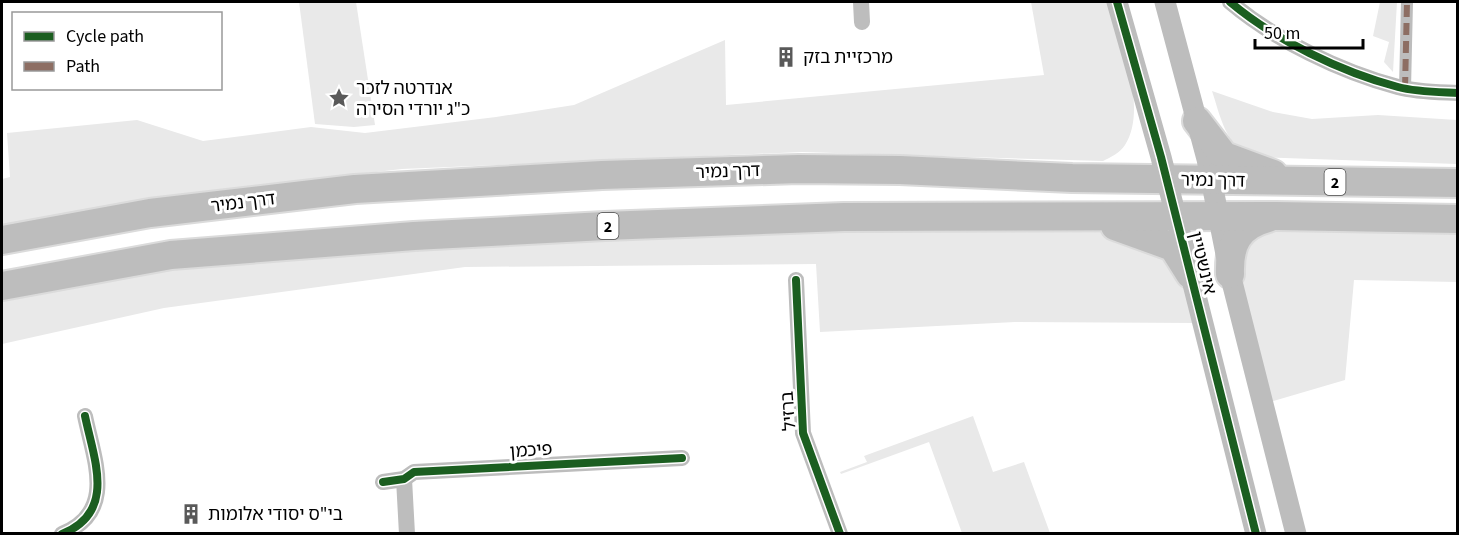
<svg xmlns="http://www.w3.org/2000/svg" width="1459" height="535" font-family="'Source Sans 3','Noto Sans Hebrew',sans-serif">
	<rect width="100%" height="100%" fill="#fff"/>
	<g fill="#e9e9e9">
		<polygon points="299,2 356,2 375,125 354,127 315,124"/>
		<path d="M1031,2H1111C1121,39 1148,110 1125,145C1120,153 1111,157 1103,161L802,152L402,169L157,197L2,228V179L10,177L7,133L137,120L203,141L311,127L365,133L496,117L574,105L725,40L726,105L1044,75Z"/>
		<polygon points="1380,2 1397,2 1393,72 1384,62 1389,42 1373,36"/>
		<path d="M1212,91L1273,112L1312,119L1378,115L1457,120V164L1253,157C1226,148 1220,115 1212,91Z"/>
		<polygon points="1086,226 1133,236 1182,271 1196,323 1015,322 820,332 816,264 465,267 164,308 2,344 2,293 171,264 461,242 843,230"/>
		<polygon points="1257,229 1457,231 1457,282 1354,280 1345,380 1267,403 1236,256"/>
		<polygon points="973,416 993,472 1024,462 1050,533 962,533 929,442 841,474 840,472 867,462 864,456"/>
	</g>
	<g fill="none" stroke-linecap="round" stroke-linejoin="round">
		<g stroke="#dbdbdb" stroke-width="32">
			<g id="trunk">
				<polyline points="1197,121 1224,156 1273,174"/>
				<polyline points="1115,226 1173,247 1190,274"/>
				<polyline points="2,240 150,213 355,189 602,175 799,169 900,170 1072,178 1458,183"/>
				<path d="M1230,274C1229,244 1238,226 1268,218"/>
				<polyline points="2,286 171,255 414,236 605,226 844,217 1276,216 1458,219"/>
			</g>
		</g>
		<polyline stroke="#bdbdbd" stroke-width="12" points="1405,89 1407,2"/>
		<g stroke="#bdbdbd" stroke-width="16">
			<polyline points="861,2 862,22"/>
			<path d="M1230,2C1275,40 1341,72 1398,87C1416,92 1438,92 1458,93"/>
			<polyline points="796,280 803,433 840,534"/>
			<polyline points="404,479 407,534"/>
			<polyline points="383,482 404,479 414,472 682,458"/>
			<path d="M62,534C117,512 94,460 85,416"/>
		</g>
		<g stroke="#bdbdbd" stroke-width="21">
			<polyline points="1117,2 1161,157 1256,534"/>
			<polyline points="1165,2 1207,159 1230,274 1296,534"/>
		</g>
		<use href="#trunk" stroke="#bdbdbd" stroke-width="28"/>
		<polyline stroke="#8d6e63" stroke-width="6" stroke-dasharray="12 6" stroke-linecap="butt" points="1405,89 1407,2"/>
		<g stroke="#fff" stroke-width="11">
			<g id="cycleway">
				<polyline points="1117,2 1161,157 1256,534"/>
				<path d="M1230,2C1275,40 1341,72 1398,87C1416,92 1438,92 1458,93"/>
				<polyline points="796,280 803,433 840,534"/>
				<polyline points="383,482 404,479 414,472 682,458"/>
				<path d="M62,534C117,512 94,460 85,416"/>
			</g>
		</g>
		<use href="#cycleway" stroke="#1b5e20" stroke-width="8"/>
	</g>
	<defs>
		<g id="building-bare" transform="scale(1.62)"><path d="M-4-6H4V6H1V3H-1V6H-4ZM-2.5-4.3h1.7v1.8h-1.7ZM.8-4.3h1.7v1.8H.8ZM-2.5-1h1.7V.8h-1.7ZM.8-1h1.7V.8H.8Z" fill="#595959" stroke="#fff" stroke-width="2.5" paint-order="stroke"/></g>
		<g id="sight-bare" transform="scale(1.62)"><path d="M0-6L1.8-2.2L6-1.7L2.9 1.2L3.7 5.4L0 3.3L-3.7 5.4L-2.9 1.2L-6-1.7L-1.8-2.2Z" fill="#595959" stroke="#fff" stroke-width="2.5" paint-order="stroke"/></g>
	</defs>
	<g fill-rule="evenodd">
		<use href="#building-bare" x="786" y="57"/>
		<use href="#sight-bare" x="339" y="98"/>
		<use href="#building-bare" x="191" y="514"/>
	</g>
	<g text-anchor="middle" stroke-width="6" stroke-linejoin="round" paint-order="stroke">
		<g fill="#fff" stroke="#4c4c4c" stroke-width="1.5">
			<rect x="1324.5" y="169" width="21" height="26" rx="4.5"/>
			<rect x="597.5" y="213" width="21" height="26" rx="4.5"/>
		</g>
		<g font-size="16" font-weight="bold" fill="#000">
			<text x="1335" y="188">2</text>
			<text x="608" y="232">2</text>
		</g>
		<g font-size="18" fill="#000" stroke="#fff" text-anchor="start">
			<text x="803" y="63">מרכזיית בזק</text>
			<text x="356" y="94">אנדרטה לזכר<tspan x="356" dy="21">כ"ג יורדי הסירה</tspan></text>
			<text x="208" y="520">בי"ס יסודי אלומות</text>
		</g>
		<g font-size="18" fill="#000" stroke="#fff">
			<text transform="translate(728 171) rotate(-2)" y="6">דרך נמיר</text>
			<text transform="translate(1213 180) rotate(1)" y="6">דרך נמיר</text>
			<text transform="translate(243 202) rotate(-7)" y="6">דרך נמיר</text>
			<text transform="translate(1203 263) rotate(76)" y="6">אינשטיין</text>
			<text transform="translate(788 411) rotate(-94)" y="6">ברזיל</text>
			<text transform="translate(531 450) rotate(-4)" y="6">פיכמן</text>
		</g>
	</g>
	<rect width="1459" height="535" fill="none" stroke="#000000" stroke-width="6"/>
	<rect x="12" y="12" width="210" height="78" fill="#ffffff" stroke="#999999" stroke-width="1.5"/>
	<rect x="24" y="32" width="30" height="9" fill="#1b5e20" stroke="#999999" stroke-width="1.5"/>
	<text x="66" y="42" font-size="18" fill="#000000">Cycle path</text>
	<rect x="24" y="62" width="30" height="9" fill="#8d6e63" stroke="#999999" stroke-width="1.5"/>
	<text x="66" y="72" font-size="18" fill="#000000">Path</text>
	<path d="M1255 39v9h108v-9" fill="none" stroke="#000000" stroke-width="3"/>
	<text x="1264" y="39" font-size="18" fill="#000000" stroke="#ffffff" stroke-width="4.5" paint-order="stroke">50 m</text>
</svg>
